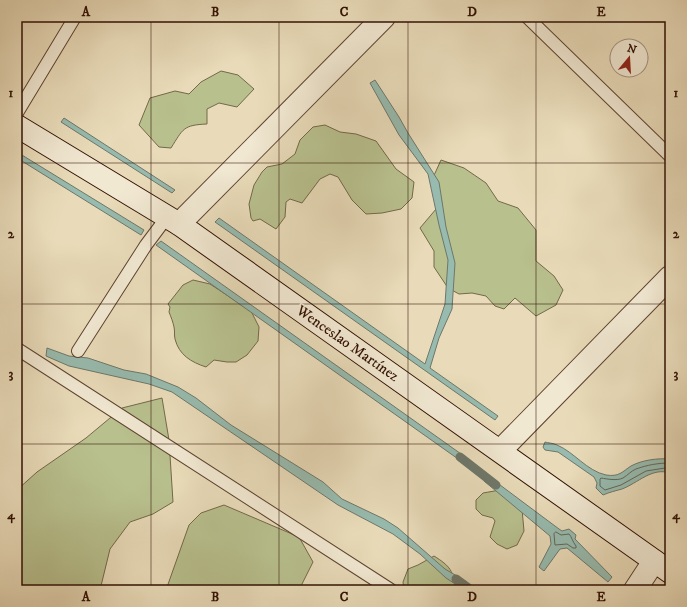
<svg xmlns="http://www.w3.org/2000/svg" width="687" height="607" font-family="'IM FELL DW Pica',serif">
	<rect width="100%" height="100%" fill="#e9dbb9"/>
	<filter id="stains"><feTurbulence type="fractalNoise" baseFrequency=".005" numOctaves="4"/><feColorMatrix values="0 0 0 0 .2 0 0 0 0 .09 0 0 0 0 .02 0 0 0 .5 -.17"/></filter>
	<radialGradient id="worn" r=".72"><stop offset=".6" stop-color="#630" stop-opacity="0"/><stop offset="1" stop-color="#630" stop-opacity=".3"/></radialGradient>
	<g fill="#b8c08e" stroke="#746848">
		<path d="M221,71L238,75L254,89L237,107L219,103L207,109V124C183,125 183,129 171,148L159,147L139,125L150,98L175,91L189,94L201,82Z"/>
		<polygon points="325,125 340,132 356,134 376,141 396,169 414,182 412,198 401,209 382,213 366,214 352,200 338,177 330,174 320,179 302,203 290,199 286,202 285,217 276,229 260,219 253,221 251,218 249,204 254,185 262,172 267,167 282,164 295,154 300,140 313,127"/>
		<polygon points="441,160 464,168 486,183 498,201 518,208 536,230 536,261 554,276 563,290 556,305 536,316 515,298 504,309 495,306 486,296 472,293 459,294 448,288 434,267 434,251 420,228 442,202 431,182"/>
		<path d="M193,280L210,284L251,311L259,327L258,341L247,355L236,362H227L214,360L206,367C191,362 179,355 175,339C174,335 175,331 174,327C173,322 171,317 169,312L170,307L168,304L183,285Z"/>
		<polygon points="162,398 169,440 173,502 153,514 130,522 110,549 100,590 17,590 17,490 37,472 86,438 122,408"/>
		<polygon points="500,490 522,509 524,531 517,545 507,549 497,544 490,537 495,521 493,518 482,515 476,509 476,500 483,493"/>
		<polygon points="224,505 299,537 313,562 299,590 166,590 189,525 201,513"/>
		<path d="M434,556C450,566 454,571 455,590H404L403,582L408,569L418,565Z"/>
	</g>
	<g fill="#97bbaf" stroke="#6e776a">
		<polygon points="375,80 399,117 408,133 439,182 446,227 455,263 452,309 439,338 430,368 498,416 495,420 215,222 219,218 425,364 445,304 448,260 439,225 428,174 399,135 370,83"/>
		<polygon points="64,118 175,190 172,193 61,122"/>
		<polygon points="17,152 144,230 141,235 17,158"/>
		<polygon points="161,241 471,461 468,466 156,245"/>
		<polygon points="47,348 69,356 88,358 124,370 146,374 178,387 196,398 231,425 323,482 342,499 384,519 398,528 445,569 467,582 463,589 446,578 420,554 393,534 338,505 172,392 149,384 69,366 46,356"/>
		<path d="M545,442C548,443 553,443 557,445C574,452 587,471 606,475C619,477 622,472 631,466C642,460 658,458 670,459V473C652,467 638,483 622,489C615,491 610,492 603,495L596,488L597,483L594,477L558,452L545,450L543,447Z"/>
		<polygon points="488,476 559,529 562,531 569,529 576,535 575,539 612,577 608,582 567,548 560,549 544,571 539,567 551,544 550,536 484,481"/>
	</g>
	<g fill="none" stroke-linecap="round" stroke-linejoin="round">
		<g stroke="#646659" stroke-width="1">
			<path d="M670,463C658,463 647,465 636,469C631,471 628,475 623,478C617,481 607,479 601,478L600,479V486L605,490L621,485L646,471L665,468L670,469"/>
			<path d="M556,532L561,535L569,534C572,537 572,541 576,546V548H573L567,544L555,545L554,534Z"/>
		</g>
		<g stroke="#6e776a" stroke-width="9">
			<polyline points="460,457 496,485"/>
			<polyline points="456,579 471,590"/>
		</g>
		<g stroke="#5f4330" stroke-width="14">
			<g id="service">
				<polyline points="527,17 670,156"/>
				<polyline points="17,113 75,17"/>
				<polyline points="19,350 391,590"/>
				<polyline points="78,351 146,245 167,217"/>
			</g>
		</g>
		<g stroke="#5f4330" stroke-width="24">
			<g id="minor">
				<polyline points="179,224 384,17"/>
				<polyline points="500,451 670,277"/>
				<polyline points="635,590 654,561"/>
			</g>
		</g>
		<g stroke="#311003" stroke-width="24">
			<polyline id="secondary" points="17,126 179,224 670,572"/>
		</g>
		<use href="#service" stroke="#f1e8d2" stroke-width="12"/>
		<use href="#minor" stroke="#f1e8d2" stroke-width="22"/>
		<use href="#secondary" stroke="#f1e8d2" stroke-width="22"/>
	</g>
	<path fill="none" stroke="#311003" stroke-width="1" stroke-opacity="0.55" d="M151,17V590M279,17V590M408,17V590M536,17V590M17,163H670M17,304H670M17,444H670"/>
	<g text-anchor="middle" stroke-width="3" stroke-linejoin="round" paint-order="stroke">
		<g font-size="15" fill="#311003" stroke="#f1e8d2">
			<text transform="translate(348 343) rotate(35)" y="5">Wenceslao Martínez</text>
		</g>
	</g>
	<rect width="687" height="607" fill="none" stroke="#e9dbb9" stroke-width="44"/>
	<g transform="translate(629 58) rotate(18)"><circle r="19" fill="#f1e8d2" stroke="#a4927f"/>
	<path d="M0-3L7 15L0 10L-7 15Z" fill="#8f2418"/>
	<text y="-6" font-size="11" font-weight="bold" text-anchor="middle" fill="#311003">N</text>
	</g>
	<rect x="22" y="22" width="643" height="563" fill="none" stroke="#311003" stroke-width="1.5"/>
	<g font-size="13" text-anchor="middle" font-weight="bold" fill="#311003">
		<text x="86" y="16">A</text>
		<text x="215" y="16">B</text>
		<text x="344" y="16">C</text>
		<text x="472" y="16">D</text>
		<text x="601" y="16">E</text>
		<text x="11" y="97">1</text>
		<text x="676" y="97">1</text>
		<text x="11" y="238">2</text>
		<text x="676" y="238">2</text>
		<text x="11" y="378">3</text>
		<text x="676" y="378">3</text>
		<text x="11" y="519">4</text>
		<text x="676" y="519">4</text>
		<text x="86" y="601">A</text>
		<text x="215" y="601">B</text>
		<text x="344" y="601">C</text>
		<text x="472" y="601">D</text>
		<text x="601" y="601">E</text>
	</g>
	<rect width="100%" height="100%" filter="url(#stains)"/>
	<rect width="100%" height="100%" fill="url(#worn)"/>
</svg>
